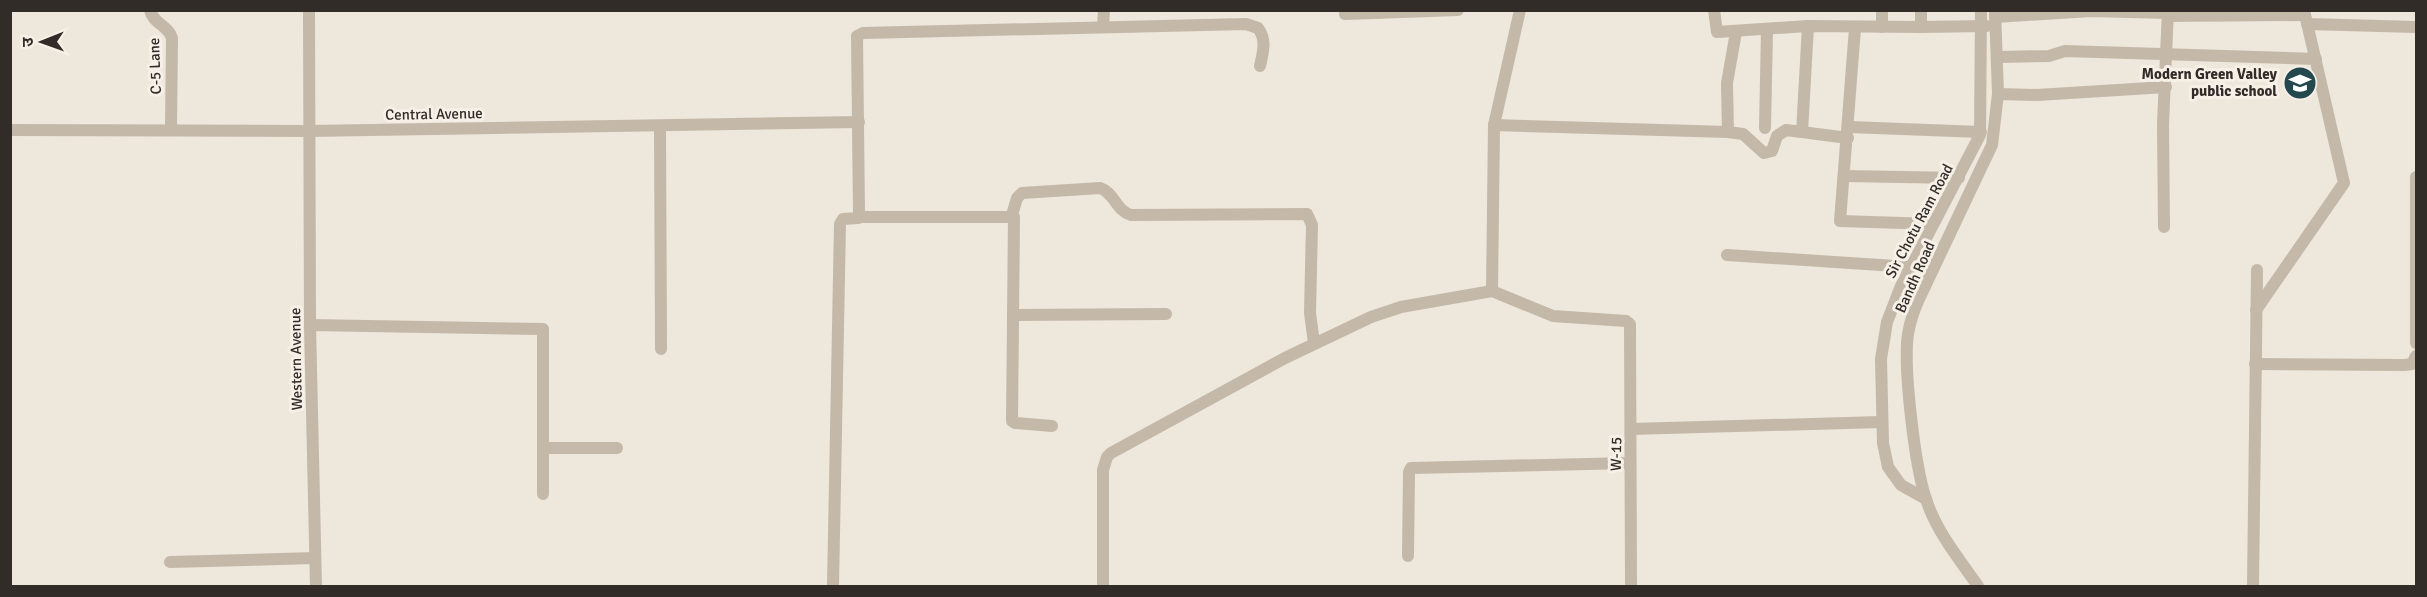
<svg xmlns="http://www.w3.org/2000/svg" width="2427" height="597" font-family="Signika,'Noto Sans Devanagari',sans-serif">
	<rect width="100%" height="100%" fill="#eee7db"/>
	<g fill="none" stroke-linecap="round" stroke-linejoin="round">
		<g stroke="#c4b8a9" stroke-width="12">
			<path d="M150,10C153,24 168,25 172,38L171,130"/>
			<polyline points="309,10 310,325 316,586"/>
			<polyline points="1520,10 1494,125 1492,291 1553,316 1626,321 1630,324 1631,586"/>
			<polyline points="1714,10 1717,32 1808,26 1921,27"/>
			<polyline points="1882,10 1882,27"/>
			<polyline points="1921,10 1921,27 1987,26"/>
			<polyline points="1345,14 1458,10"/>
			<polyline points="2168,16 2305,15"/>
			<polyline points="1995,17 2091,11 2168,13"/>
			<polyline points="2307,24 2416,27"/>
			<polyline points="1103,26 1104,10"/>
			<polyline points="1855,28 1840,221 1933,224"/>
			<polyline points="1998,57 2049,56 2065,51 2316,59"/>
			<polyline points="1998,94 2037,95 2166,87"/>
			<polyline points="1494,125 1728,132 1743,134 1764,153 1772,151 1777,136 1786,130 1848,138"/>
			<polyline points="660,127 661,349"/>
			<polyline points="1849,127 1981,132"/>
			<polyline points="1765,128 1767,30"/>
			<polyline points="10,130 308,131 859,122"/>
			<polyline points="1728,132 1727,83 1736,32"/>
			<polyline points="1802,132 1808,26"/>
			<polyline points="1844,176 1959,178"/>
			<polyline points="2416,177 2416,343"/>
			<path d="M1012,215L1017,198L1022,193L1100,188C1115,193 1115,210 1131,215L1307,214L1312,225L1310,313L1314,343"/>
			<polyline points="859,217 1014,217 1012,421 1015,423 1052,426"/>
			<polyline points="2164,227 2163,124 2168,10"/>
			<polyline points="1727,255 1911,267"/>
			<polyline points="2256,310 2344,183 2304,10"/>
			<polyline points="1015,315 1166,314"/>
			<polyline points="310,325 543,329 543,494"/>
			<polyline points="2255,364 2405,365 2412,364 2416,356"/>
			<polyline points="1631,429 1881,422"/>
			<polyline points="544,448 617,448"/>
			<polyline points="1926,499 1901,485 1888,467 1883,443 1881,359 1887,322 1901,286 1980,135 1981,10"/>
			<polyline points="1408,556 1409,472 1411,468 1630,463"/>
			<polyline points="170,562 315,558"/>
			<path d="M833,586L840,224L843,219L858,218L859,214L857,36L863,33L1246,24L1258,28C1267,40 1263,52 1260,66"/>
			<polyline points="1103,586 1103,470 1107,457 1111,453 1285,358 1371,317 1401,307 1492,291"/>
			<path d="M1978,586C1959,559 1936,531 1926,499C1915,467 1903,367 1908,334C1910,322 1914,310 1919,299L1992,145L1998,94L1995,10"/>
			<polyline points="2253,586 2257,270"/>
		</g>
	</g>
	<defs>
		<g id="school-disc" transform="scale(1.725)"><circle r="9.5" fill="#23484e" stroke="#f6f0e7"/><path d="M0-5L7-2L0 1L-7-2ZM-4 1L0 2.5L4 1V4Q0 6-4 4Z" fill="#fff"/></g>
	</defs>
	<g fill-rule="evenodd">
		<use href="#school-disc" x="2300" y="83"/>
	</g>
	<g text-anchor="middle" stroke-width="6" stroke-linejoin="round" paint-order="stroke">
		<g font-size="15" fill="#322c28" stroke="#f6f0e7">
			<text transform="translate(155 66) rotate(-92)" y="5">C-5 Lane</text>
			<text transform="translate(434 114) rotate(-1)" y="5">Central Avenue</text>
			<text transform="translate(1919 221) rotate(-62)" y="5">Sir Chotu Ram Road</text>
			<text transform="translate(1915 277) rotate(-66)" y="5">Bandh Road</text>
			<text transform="translate(296 359) rotate(-91)" y="5">Western Avenue</text>
			<text transform="translate(1616 454) rotate(-89)" y="5">W-15</text>
		</g>
		<g font-size="15" font-weight="bold" fill="#322c28" stroke="#f6f0e7" text-anchor="end">
			<text x="2277" y="79">Modern Green Valley<tspan x="2277" dy="17">public school</tspan></text>
		</g>
	</g>
	<rect width="2427" height="597" fill="none" stroke="#322c28" stroke-width="24"/>
	<g transform="translate(42 42) rotate(269)" stroke="#f6f0e7" stroke-width="4.5" paint-order="stroke">
	<path d="M0-4.5L10 22L0 15L-10 22Z" fill="#322c28"/>
	<text y="-9" font-size="16" font-weight="bold" text-anchor="middle" fill="#322c28">उ</text>
	</g>
</svg>
